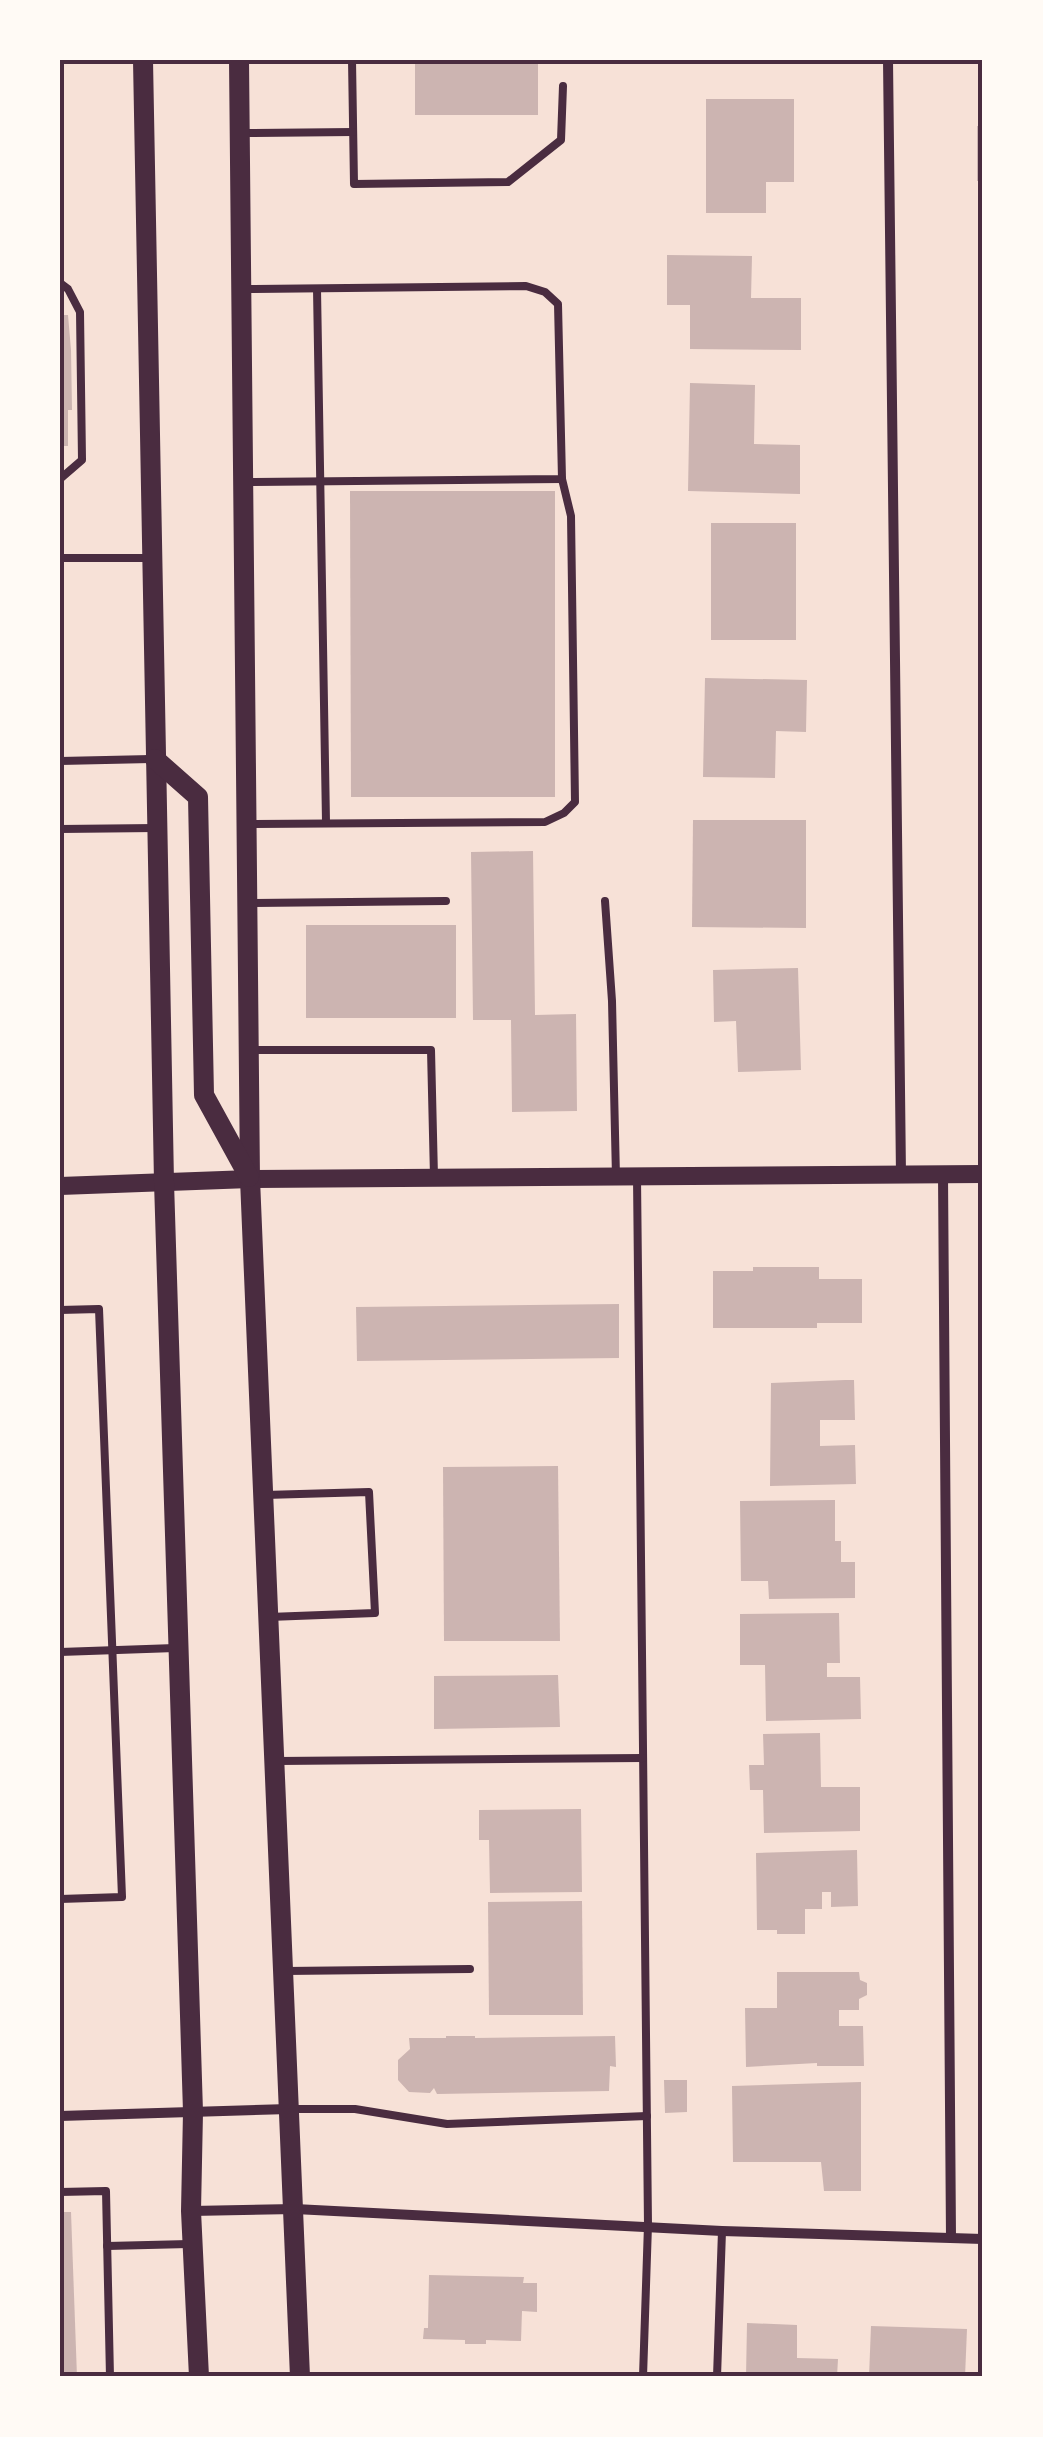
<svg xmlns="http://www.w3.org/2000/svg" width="1043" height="2437" font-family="'Source Serif 4',serif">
	<rect width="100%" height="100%" fill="#f7e1d7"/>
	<g fill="#ccb4b1">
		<rect x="415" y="60" width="123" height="55"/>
		<rect x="716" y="60" width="78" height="4"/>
		<polygon points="706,99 794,99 794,182 766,182 766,213 706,213"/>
		<rect x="977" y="126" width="6" height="55"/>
		<polygon points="667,255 752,256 751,298 801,298 801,350 690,349 690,305 667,305"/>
		<polygon points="60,315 68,315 71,350 72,410 68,410 68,446 60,446"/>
		<polygon points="690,383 755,385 754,444 800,445 800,494 688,491"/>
		<polygon points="350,491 555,491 555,797 351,797"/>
		<rect x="711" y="523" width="85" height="117"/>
		<polygon points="705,678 807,680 806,732 776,731 775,778 703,777"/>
		<polygon points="693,820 806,820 806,928 692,927"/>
		<polygon points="533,851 535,1015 576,1014 577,1111 512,1112 511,1020 473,1020 471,852"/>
		<rect x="306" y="925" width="150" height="93"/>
		<polygon points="798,968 801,1070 738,1072 736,1021 714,1022 713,970"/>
		<polygon points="753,1267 819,1267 819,1279 862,1279 862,1323 817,1323 817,1328 713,1328 713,1271 753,1271"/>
		<polygon points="619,1304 619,1358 357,1361 356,1307"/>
		<polygon points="845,1380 854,1380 855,1420 820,1420 820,1446 855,1445 856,1484 770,1486 771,1383"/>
		<polygon points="558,1466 560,1641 444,1641 443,1467"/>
		<polygon points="835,1500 835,1541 841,1541 841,1562 855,1562 855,1598 769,1599 768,1581 741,1581 740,1501"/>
		<polygon points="839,1613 840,1663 827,1663 827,1677 860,1677 861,1719 766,1721 765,1665 740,1665 740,1614"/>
		<polygon points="558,1675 560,1727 434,1729 434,1676"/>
		<polygon points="820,1733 821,1787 860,1787 860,1831 764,1833 763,1790 750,1790 749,1765 764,1765 763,1734"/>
		<polygon points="581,1809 582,1892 490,1893 489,1840 479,1840 479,1810"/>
		<polygon points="857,1850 858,1906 831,1907 831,1892 822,1892 822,1909 805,1909 805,1934 777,1934 777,1930 757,1930 756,1853"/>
		<polygon points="582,1901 583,2015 489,2015 488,1902"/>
		<polygon points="777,1972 859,1972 860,1980 867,1983 867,1995 859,1999 859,2010 839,2010 839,2026 863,2026 864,2066 817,2066 817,2063 746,2067 745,2008 777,2008"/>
		<polygon points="446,2036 475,2036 475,2038 615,2036 616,2067 610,2066 609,2091 437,2094 434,2088 430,2093 409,2092 398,2080 398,2060 410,2049 409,2038 446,2038"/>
		<polygon points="664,2080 687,2080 687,2112 665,2113"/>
		<polygon points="861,2082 861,2191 824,2191 821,2162 733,2162 732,2086"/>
		<polygon points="60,2212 71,2212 77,2377 60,2377"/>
		<polygon points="429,2275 524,2277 523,2283 537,2283 537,2312 522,2311 521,2341 486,2340 486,2344 465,2344 465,2340 423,2339 424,2328 428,2328"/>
		<polygon points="747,2323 797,2325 797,2358 838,2359 837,2377 746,2377"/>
		<polygon points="871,2326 967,2329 965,2377 869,2377"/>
	</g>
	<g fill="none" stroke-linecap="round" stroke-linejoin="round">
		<g stroke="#4a2c40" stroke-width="8">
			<polyline points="352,60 354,184 508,182 561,140 563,86"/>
			<polyline points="243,133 353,132"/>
			<polyline points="60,283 68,289 80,312 82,460 60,479"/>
			<polyline points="317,289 326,822"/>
			<polyline points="244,482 562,479 558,304 545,292 526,286 245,289"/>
			<polyline points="60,558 152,558"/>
			<polyline points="60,761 151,759"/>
			<polyline points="250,824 545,822 564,813 575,802 571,516 562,479"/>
			<polyline points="60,829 156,828"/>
			<polyline points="605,901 612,1001 616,1177"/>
			<polyline points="252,903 446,901"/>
			<polyline points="249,1050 431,1050 434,1177"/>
			<polyline points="637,1177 648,2225 643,2377"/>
			<polyline points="60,1310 99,1309 122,1897 60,1899"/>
			<polyline points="265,1495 369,1492 375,1613 269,1617"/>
			<polyline points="60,1652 175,1648"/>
			<polyline points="278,1761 643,1758"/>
			<polyline points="285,1971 470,1969"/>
			<polyline points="291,2109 355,2109 447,2124 647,2116"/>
			<polyline points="60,2192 106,2191 110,2377"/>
			<polyline points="107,2246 189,2244"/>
			<polyline points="717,2377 722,2231"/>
		</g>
		<g stroke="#4a2c40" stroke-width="10">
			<polyline points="888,60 901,1175"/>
			<polyline points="943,1175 951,2238"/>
			<polyline points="60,2116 289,2109"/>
			<polyline points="191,2211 295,2209 722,2231 983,2239"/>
		</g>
		<polyline stroke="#4a2c40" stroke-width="18" points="60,1186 250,1179 983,1174"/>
		<g stroke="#4a2c40" stroke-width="20">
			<polyline points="143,60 164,1182 193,2112 191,2211 199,2377"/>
			<polyline points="239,60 250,1179 300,2377"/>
			<polyline points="155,759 198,797 204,1095 249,1177"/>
		</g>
	</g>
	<rect width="1043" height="2437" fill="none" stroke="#fffaf5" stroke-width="125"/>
	<rect x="62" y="62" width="918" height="2312" fill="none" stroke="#4a2c40" stroke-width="4"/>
</svg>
